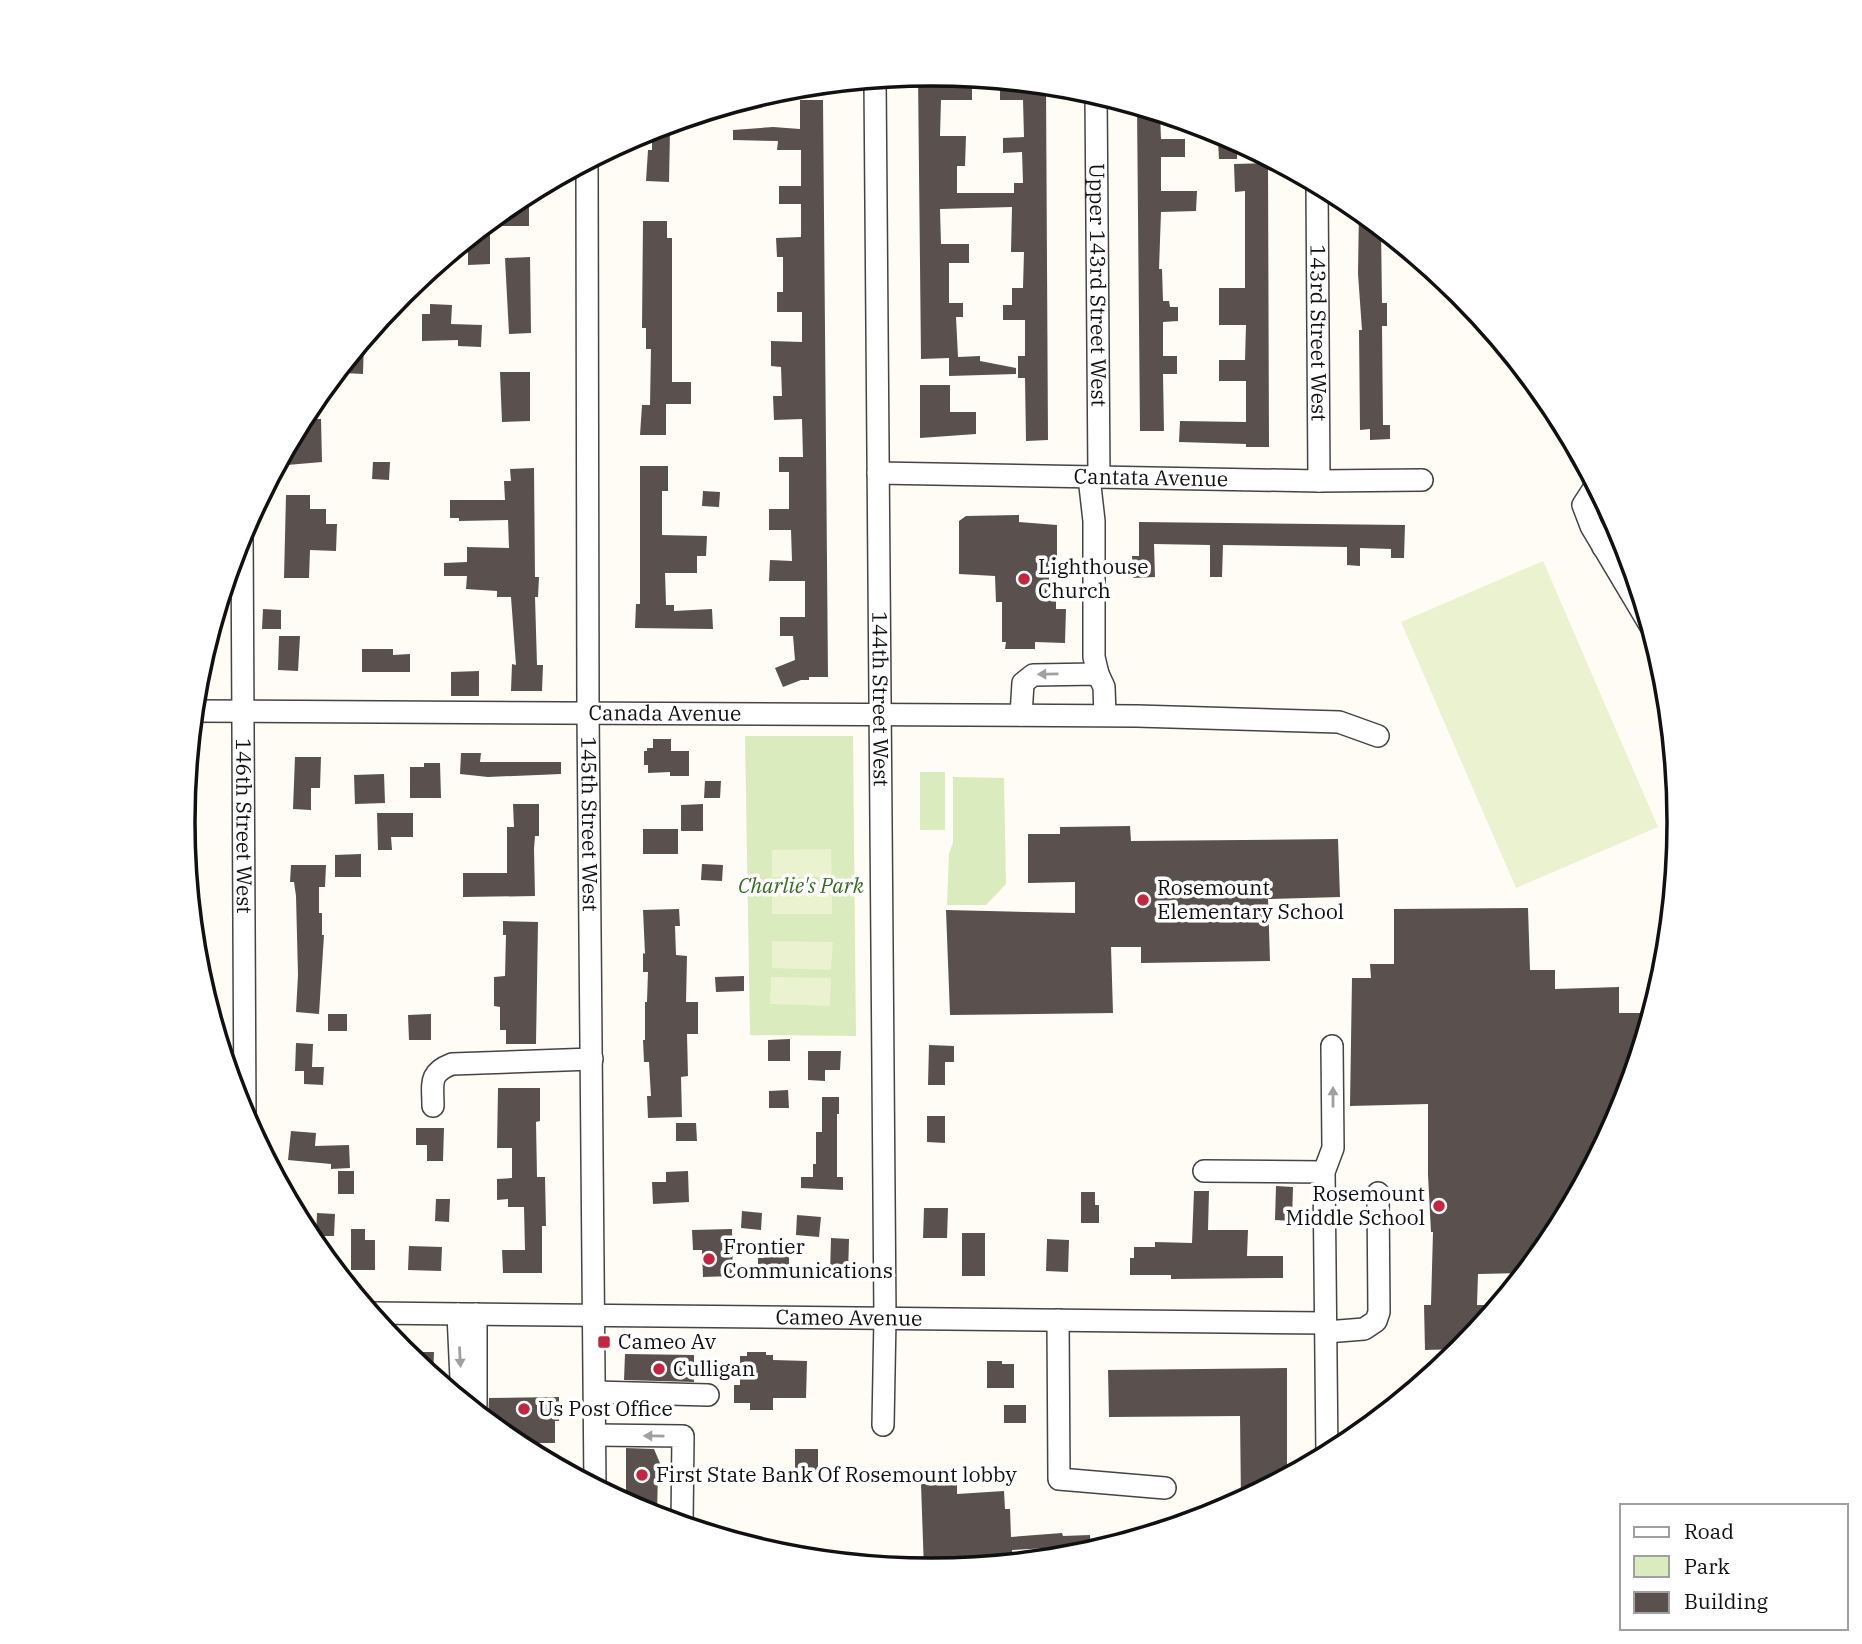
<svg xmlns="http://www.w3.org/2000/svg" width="1862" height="1644" font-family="'IBM Plex Serif',serif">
	<rect width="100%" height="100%" fill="#fffcf5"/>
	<g fill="#daebbd">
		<polygon points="745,736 853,736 856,1036 750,1035"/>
		<rect x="920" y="772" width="25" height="58"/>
		<polygon points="953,777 1004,778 1006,884 986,905 947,905 949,854 953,842"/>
	</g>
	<g fill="#eaf2cf">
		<polygon points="1543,561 1658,827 1516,888 1401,622"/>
		<polygon points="831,849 832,877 772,877 772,850"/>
		<rect x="772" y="886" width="60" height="28"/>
		<polygon points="772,941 833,942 831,970 772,968"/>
		<polygon points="771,977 831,978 830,1006 770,1004"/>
	</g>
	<g fill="#5a504d">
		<polygon points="931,74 952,76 952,81 972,81 972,100 941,100 940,136 966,136 965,166 957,166 957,193 1014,193 1014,183 1023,183 1022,152 1003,153 1003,138 1024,137 1023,100 1000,100 1000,82 1046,85 1048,440 1026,441 1025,378 1018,378 1018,356 1025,356 1025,320 1003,320 1003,305 1012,305 1012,288 1023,288 1024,252 1011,252 1012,207 940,209 941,244 969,244 969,263 949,263 949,303 963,303 963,317 956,317 958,357 980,356 980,361 1016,368 1016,374 949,376 949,358 921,359 918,75"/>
		<polygon points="800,100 823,100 828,677 809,677 809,680 801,680 783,687 775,668 795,660 793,636 780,636 780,617 805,617 805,581 769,581 770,560 792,561 791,530 769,530 769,509 789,509 789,472 779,472 779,457 803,457 802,419 774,420 773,396 782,396 781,367 771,366 771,341 802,342 802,312 777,312 777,292 783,292 783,257 777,257 776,238 801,237 801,204 779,204 779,186 801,186 801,150 777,150 778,141 733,140 733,130 773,127 800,129"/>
		<polygon points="1137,106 1160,113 1161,139 1185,139 1185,157 1161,157 1161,191 1197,191 1196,211 1161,212 1159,269 1162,269 1163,301 1169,301 1170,307 1178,307 1178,321 1163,322 1163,356 1177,356 1177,374 1163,374 1164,431 1140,431"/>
		<polygon points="652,131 670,132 669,182 646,181 648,150 652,150"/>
		<polygon points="1218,141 1237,141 1237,159 1219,159"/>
		<polygon points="1268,163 1269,447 1246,447 1246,444 1179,442 1180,421 1246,422 1246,381 1219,381 1219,360 1245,360 1246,325 1219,325 1219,288 1245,288 1245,191 1235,192 1234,164"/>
		<polygon points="519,197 529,197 529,226 490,226 490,264 468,265 468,247 472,247 472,235"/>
		<polygon points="1359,209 1381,227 1382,303 1387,303 1387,326 1382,326 1383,425 1390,425 1390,439 1370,440 1370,429 1360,430 1359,330 1362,330 1358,274"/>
		<polygon points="643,221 667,221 667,238 672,238 672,382 691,382 691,404 666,404 666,435 640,435 642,405 650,405 651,349 646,349 646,328 642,328"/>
		<polygon points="530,257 531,333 509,334 505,258"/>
		<polygon points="430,304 452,305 451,324 482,325 481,347 458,346 458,340 422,341 422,314 430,314"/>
		<polygon points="364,339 363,374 344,373 345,362"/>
		<polygon points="500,372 530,372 530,421 502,422"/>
		<polygon points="920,385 950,385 950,412 976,412 976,434 920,438"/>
		<polygon points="302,419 321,419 322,462 287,465 286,448 289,442 297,442 296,429"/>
		<polygon points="373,462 390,462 389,480 372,479"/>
		<polygon points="640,466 668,466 668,491 662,491 662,535 707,536 706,556 697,556 697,573 665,573 666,605 674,605 674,611 712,609 713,629 635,628 636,604 640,604"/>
		<polygon points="534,468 535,577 539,577 538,597 535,597 537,665 543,665 542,691 511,691 512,664 516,665 511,597 497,597 497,591 466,589 467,576 444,576 444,563 467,562 467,547 509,548 508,520 459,521 459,518 450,518 450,500 505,500 504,481 511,481 510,469"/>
		<polygon points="703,491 720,492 719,507 702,506"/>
		<polygon points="286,495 310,495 310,509 326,509 326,524 337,524 336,551 310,550 309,578 284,578"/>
		<polygon points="1019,515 1019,522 1057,525 1057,568 1049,574 1049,586 1056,593 1056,609 1066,609 1065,643 1035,642 1035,649 1005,649 1006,642 1002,642 1002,602 996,602 995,576 959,574 959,521 966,516"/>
		<polygon points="1139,522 1405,525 1404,558 1391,558 1391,549 1360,548 1360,566 1347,565 1347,547 1223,545 1222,577 1210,577 1210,545 1154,544 1155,577 1133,578 1132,556 1139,556"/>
		<polygon points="263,609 281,610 281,629 262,629"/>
		<polygon points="279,636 300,636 298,671 278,670"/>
		<polygon points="362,649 393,649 393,655 410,654 410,672 362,672"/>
		<polygon points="479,671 479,696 451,696 451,672"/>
		<polygon points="653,739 671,739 671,751 689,751 689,776 670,776 670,772 648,773 648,765 644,765 644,751 647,751 647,748 653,748"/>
		<polygon points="461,753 481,753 480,762 561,762 561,774 488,777 460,774"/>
		<polygon points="295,757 321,757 320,788 311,788 311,810 293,809"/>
		<polygon points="424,763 440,763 441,798 410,798 410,767 424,767"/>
		<polygon points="384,774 385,803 355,804 354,775"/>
		<polygon points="705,781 721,781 720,798 704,798"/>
		<polygon points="513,804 539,804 539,836 535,836 534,849 535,896 463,897 463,873 507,873 507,827 514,827"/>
		<polygon points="703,804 703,831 681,831 681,805"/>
		<polygon points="377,813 413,813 413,837 391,837 392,850 378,850"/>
		<polygon points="1130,826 1131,841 1338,839 1340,897 1268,899 1270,961 1141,963 1141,947 1111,947 1113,1013 950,1015 946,910 1075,913 1075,882 1028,883 1028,834 1060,834 1060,827"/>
		<rect x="643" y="829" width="35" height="25"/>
		<polygon points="361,854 361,877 335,877 335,855"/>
		<polygon points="702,864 723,865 722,881 701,880"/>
		<polygon points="291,865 326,865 325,887 319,887 319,913 322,913 322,935 324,935 319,1014 296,1012 298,975 296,896 294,882 290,882"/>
		<polygon points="1528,908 1530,970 1555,970 1555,989 1619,987 1619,1013 1646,1013 1646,1030 1622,1109 1553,1238 1524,1273 1478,1274 1477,1305 1498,1305 1462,1349 1425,1350 1424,1305 1431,1305 1433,1232 1431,1232 1428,1175 1428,1104 1350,1106 1352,978 1371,978 1370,964 1394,964 1394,909"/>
		<polygon points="679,909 680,926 675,926 676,955 687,956 686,1002 698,1002 698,1034 687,1034 688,1076 681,1077 682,1117 648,1118 647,1096 651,1096 649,1062 644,1062 643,1040 645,1040 645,1002 647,1002 648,972 643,972 643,953 645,954 643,910"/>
		<polygon points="503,921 538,922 536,1044 506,1044 506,1030 500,1030 500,1007 494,1006 494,977 505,976 506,935 503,935"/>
		<polygon points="744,976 744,991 716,992 715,977"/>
		<rect x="328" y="1014" width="19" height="17"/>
		<polygon points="431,1014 431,1040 409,1040 408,1015"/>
		<polygon points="790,1039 790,1061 768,1061 768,1040"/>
		<polygon points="296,1043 313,1044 312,1067 324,1067 323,1085 304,1084 304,1071 295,1071"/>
		<polygon points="929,1045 954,1046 954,1062 945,1062 945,1085 928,1085"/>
		<polygon points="808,1051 841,1051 840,1070 825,1070 825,1081 808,1080"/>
		<polygon points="498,1088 540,1088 540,1121 536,1122 537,1177 545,1177 546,1226 542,1226 542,1273 503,1273 502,1250 525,1250 524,1207 508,1207 508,1199 497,1200 497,1179 512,1178 512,1148 497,1148"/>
		<polygon points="788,1090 789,1108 769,1108 769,1091"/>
		<polygon points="822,1097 839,1097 839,1114 837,1114 837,1177 843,1177 843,1190 801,1188 801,1177 813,1177 813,1164 816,1164 816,1132 822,1132"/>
		<polygon points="927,1116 945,1116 945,1143 927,1142"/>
		<polygon points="676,1123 696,1123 697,1141 676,1141"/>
		<polygon points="416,1128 444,1128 443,1161 427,1161 427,1145 416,1145"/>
		<polygon points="291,1131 316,1133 315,1146 349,1145 350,1168 331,1169 331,1164 288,1160"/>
		<rect x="338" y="1171" width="16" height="23"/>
		<polygon points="688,1171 689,1202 653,1204 652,1182 666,1182 666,1172"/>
		<polygon points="1276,1186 1293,1187 1292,1221 1275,1220"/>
		<polygon points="1194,1191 1209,1191 1208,1230 1248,1230 1247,1256 1283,1256 1283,1278 1171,1279 1171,1275 1130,1275 1130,1258 1134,1258 1134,1247 1155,1247 1155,1242 1192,1243"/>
		<polygon points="1081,1192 1095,1192 1095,1205 1099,1205 1099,1223 1081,1223"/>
		<polygon points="436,1199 450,1199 449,1222 435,1221"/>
		<polygon points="924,1208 948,1208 947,1238 923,1238"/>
		<polygon points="742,1211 762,1213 761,1230 741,1228"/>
		<polygon points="317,1213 335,1214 334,1236 316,1236"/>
		<polygon points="797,1215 821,1217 819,1237 796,1235"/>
		<polygon points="351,1229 365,1229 365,1240 375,1240 375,1270 351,1270"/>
		<polygon points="732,1229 733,1276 703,1277 702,1250 693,1250 692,1230"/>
		<rect x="962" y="1233" width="23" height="43"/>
		<polygon points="831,1238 849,1239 848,1276 830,1275"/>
		<polygon points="1047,1239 1069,1240 1068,1272 1046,1271"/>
		<polygon points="409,1246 442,1247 441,1271 408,1270"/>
		<polygon points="764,1249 789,1249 789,1270 778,1270 778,1272 758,1271 758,1258 764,1258"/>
		<polygon points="418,1352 434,1352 433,1377 418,1365"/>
		<polygon points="747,1352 766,1352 766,1355 773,1355 773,1360 807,1361 806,1398 773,1398 773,1410 750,1410 750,1403 734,1403 734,1385 740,1385 740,1356 747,1356"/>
		<polygon points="625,1354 694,1355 694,1382 624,1380"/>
		<polygon points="987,1361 1002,1361 1002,1364 1014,1364 1014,1388 987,1388"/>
		<polygon points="1287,1368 1287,1476 1241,1501 1240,1416 1109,1417 1108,1370"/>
		<polygon points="559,1397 559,1421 555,1421 555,1443 514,1443 488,1422 489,1398"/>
		<rect x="1004" y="1405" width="22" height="18"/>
		<polygon points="626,1448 654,1449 662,1468 658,1468 657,1517 626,1503"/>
		<rect x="795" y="1449" width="23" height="23"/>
		<polygon points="921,1484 957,1484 957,1494 1004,1491 1005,1509 1010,1509 1011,1537 1062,1533 1063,1536 1090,1535 1091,1552 1077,1556 1047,1559 1047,1548 1012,1550 1013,1562 924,1570"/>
	</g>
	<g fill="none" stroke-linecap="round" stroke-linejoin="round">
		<g stroke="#444" stroke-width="24">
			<g id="minor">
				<path id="s1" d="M875,79L885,1318L883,1425"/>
				<path id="s2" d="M1096,94L1099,477"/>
				<path id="s3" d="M587,161L588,712L595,1487"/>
				<path id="s4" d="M1317,184L1319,481"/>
				<path id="s5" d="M878,473L1319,481L1422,480"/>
				<polyline points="1089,477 1094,521 1094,657 1098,674"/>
				<polyline points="1596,485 1583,505 1591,526 1650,625"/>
				<path id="s6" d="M242,530L245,1119"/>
				<polyline points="1603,547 1623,536"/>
				<path id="s7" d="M193,711L1137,716L1339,722L1378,736"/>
				<polyline points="1021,715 1023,683 1033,675 1098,674 1104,687 1105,715"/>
				<path d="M433,1106C433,1084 428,1073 452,1064L592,1059"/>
				<polyline points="1204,1171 1324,1172"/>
				<path id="s8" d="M371,1313L1326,1323"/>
				<polyline points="458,1314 462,1401"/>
				<polyline points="1058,1320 1059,1479 1165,1488"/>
				<polyline points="1326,1332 1364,1329 1376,1321 1379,1312 1378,1193"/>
				<polyline points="595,1392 708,1395"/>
				<polyline points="473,1409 476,1405 476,1314"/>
				<polyline points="595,1435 683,1436 682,1525"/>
				<polyline points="1327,1455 1324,1172 1333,1148 1332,1046"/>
			</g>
		</g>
		<use href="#minor" stroke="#fff" stroke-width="21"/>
	</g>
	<defs><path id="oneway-solid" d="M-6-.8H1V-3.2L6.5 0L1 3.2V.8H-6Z" transform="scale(1.75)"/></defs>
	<g fill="#a0a0a0">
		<use href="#oneway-solid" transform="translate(1048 674) rotate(179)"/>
		<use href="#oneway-solid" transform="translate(1333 1097) rotate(-90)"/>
		<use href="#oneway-solid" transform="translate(460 1357) rotate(87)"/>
		<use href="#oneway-solid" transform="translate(654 1436) rotate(-179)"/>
	</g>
	<g fill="#c32641" stroke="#fff" stroke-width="2.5">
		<circle cx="1024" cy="579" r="7"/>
		<circle cx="1143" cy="900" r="7"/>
		<circle cx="1439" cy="1206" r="7"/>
		<circle cx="709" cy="1259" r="7"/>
		<rect x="597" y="1335" width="14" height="14" rx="3.5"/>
		<circle cx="659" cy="1369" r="7"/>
		<circle cx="524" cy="1409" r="7"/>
		<circle cx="642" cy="1475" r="7"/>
	</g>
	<g text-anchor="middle" stroke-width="7" stroke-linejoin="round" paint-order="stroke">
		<g font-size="21" fill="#111" stroke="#fff">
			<text dy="7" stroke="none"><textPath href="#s2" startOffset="191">Upper 143rd Street West</textPath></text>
			<text dy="7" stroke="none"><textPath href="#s4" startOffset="149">143rd Street West</textPath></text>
			<text dy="7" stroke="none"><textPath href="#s5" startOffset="273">Cantata Avenue</textPath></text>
			<text dy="7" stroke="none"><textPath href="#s1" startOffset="620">144th Street West</textPath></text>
			<text dy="7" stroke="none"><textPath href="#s7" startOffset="472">Canada Avenue</textPath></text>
			<text dy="7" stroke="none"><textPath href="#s3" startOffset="663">145th Street West</textPath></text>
			<text dy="7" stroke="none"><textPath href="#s6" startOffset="296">146th Street West</textPath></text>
			<text dy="7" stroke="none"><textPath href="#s8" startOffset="478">Cameo Avenue</textPath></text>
		</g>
		<g font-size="21" fill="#111" stroke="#fff" text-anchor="start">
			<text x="1038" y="574">Lighthouse<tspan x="1038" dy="24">Church</tspan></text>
			<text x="1157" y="895">Rosemount<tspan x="1157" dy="24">Elementary School</tspan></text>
			<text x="1425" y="1201" text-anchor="end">Rosemount<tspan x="1425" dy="24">Middle School</tspan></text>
			<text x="723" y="1254">Frontier<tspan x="723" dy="24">Communications</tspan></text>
			<text x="618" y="1349">Cameo Av</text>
			<text x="673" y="1376">Culligan</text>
			<text x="538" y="1416">Us Post Office</text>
			<text x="656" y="1482">First State Bank Of Rosemount lobby</text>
		</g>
		<g font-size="21" font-style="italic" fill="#386b1f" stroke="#fff">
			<text x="801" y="893">Charlie's Park</text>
		</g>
	</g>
	<path d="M0 0H1862V1644H0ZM195 822a736 736 0 1 1 1472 0a736 736 0 1 1-1472 0Z" fill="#fff" fill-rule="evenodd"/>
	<path fill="none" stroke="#111" stroke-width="3.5" d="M195 822a736 736 0 1 1 1472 0a736 736 0 1 1-1472 0Z"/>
	<rect x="1620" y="1504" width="228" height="126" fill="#ffffff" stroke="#a0a0a0" stroke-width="2"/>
	<rect x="1634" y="1527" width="35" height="10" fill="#ffffff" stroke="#a0a0a0" stroke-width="2"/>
	<text x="1684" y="1539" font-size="21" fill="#111111">Road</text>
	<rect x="1634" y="1556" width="35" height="21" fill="#daebbd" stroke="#a0a0a0" stroke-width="2"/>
	<text x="1684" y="1574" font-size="21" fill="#111111">Park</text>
	<rect x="1634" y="1592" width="35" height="21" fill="#5a504d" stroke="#a0a0a0" stroke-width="2"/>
	<text x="1684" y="1609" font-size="21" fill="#111111">Building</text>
</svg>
